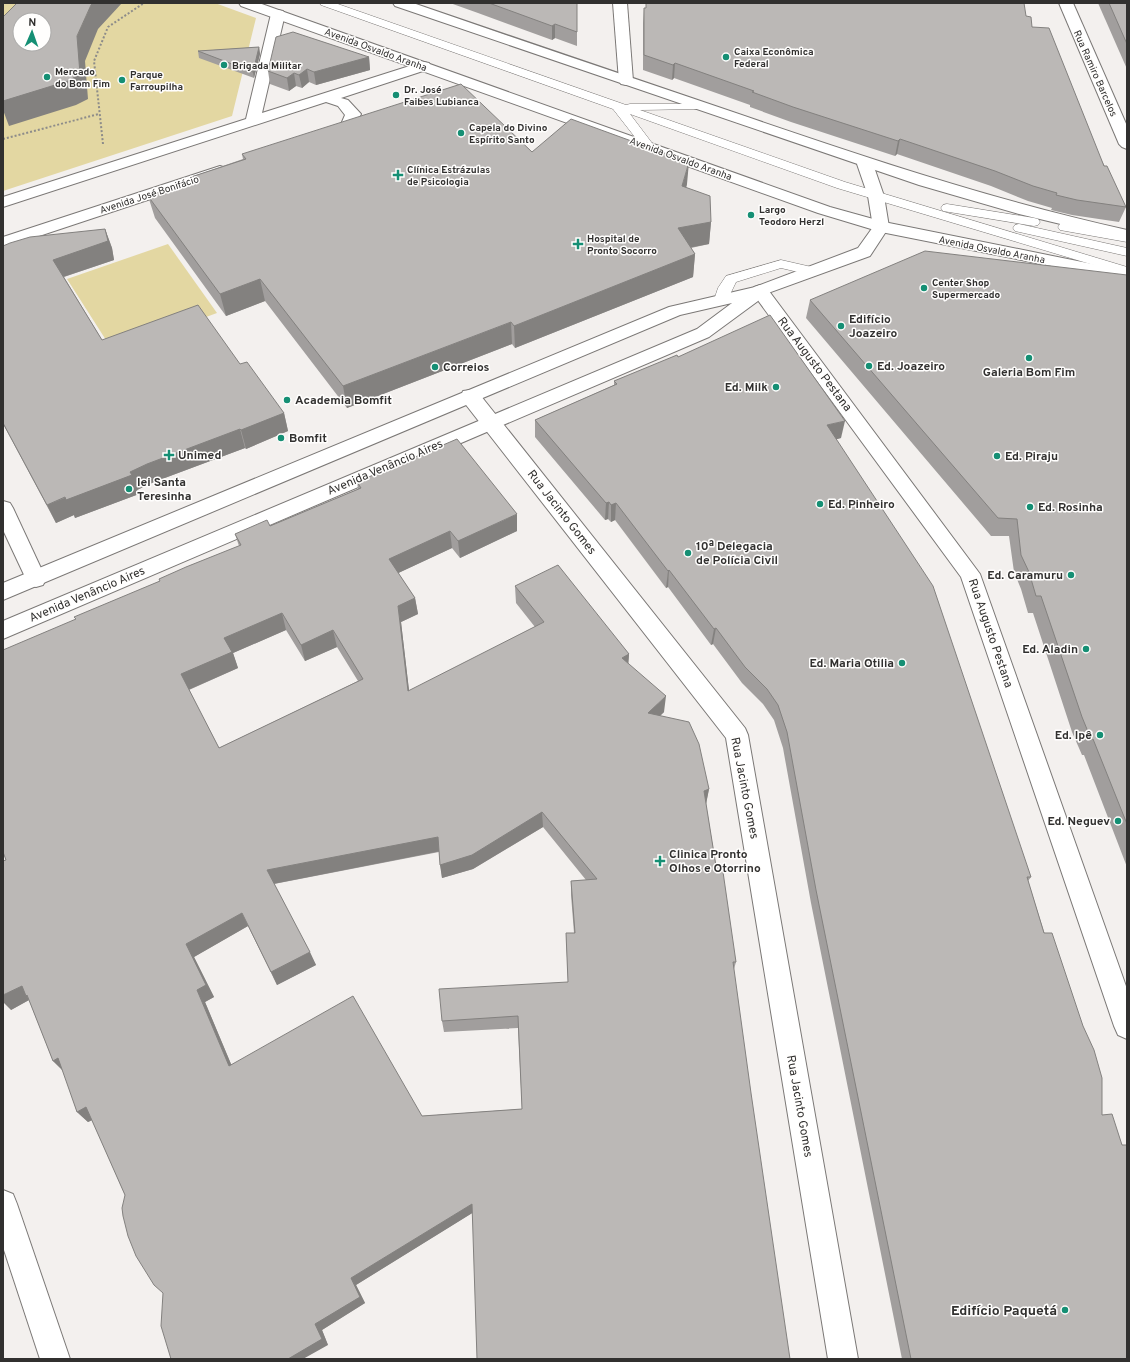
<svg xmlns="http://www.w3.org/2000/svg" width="1130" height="1362" font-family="Overpass,sans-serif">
	<rect width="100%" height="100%" fill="#f3f0ee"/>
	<g fill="#e3d7a2" fill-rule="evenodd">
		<path d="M3,3H215L256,18L232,116L3,191ZM20,20H44V44H20Z"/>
		<polygon points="168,244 217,313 113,351 67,279"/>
	</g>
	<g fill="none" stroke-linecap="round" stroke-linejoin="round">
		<g stroke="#7b7876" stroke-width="1">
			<g id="service">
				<polygon points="320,3 335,3 626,105 630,104 702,104 704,106 702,108 698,109 640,110 845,182 1127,267 1127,275 837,188 630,114 655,147 653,150 645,150 613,109 321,5"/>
				<polygon points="947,204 1034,218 1038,219 1040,222 1038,225 1034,226 943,211 941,208 943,205"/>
				<polygon points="1064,223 1127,234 1127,242 1060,230 1058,227 1060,224"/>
				<polygon points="1019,224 1127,248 1127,256 1015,231 1013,228 1015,225"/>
				<polygon points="781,260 816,268 818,271 816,274 811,275 781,268 736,282 726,303 721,304 716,303 714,300 718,288 726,276"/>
			</g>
		</g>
		<g stroke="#7b7876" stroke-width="2">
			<g id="minor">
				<polygon points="760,285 766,287 980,574 1127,989 1127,1039 1118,1035 1114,1026 961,577 754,295 751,291 754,287"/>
				<polygon points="470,390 477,391 745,728 748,735 858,1359 828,1359 726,738 463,401 461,396 463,391"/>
				<polygon points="3,501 10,503 13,508 46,579 43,585 36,587 29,585 26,579 3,530"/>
				<polygon points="3,1190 13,1194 17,1204 70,1359 40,1359 3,1247"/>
			</g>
		</g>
		<g stroke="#7b7876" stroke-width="2">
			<g id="tertiary">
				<polygon points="613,3 627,3 633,81 631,84 626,85 621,84 619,81"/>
				<polygon points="1059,3 1073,3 1127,126 1127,149 1122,147 1119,144"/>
				<polygon points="278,10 283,11 285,14 262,113 419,63 424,62 429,63 431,66 429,69 341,98 348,100 361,114 352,132 347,134 342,132 339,129 345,115 338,106 326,102 3,207 3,197 246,119 271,14 273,11"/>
				<polygon points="220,166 226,168 228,171 226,174 3,248 3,237"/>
			</g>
		</g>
		<g stroke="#7b7876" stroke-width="2">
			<polygon id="secondary" points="865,159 871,161 873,164 884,196 889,227 870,256 760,296 758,301 709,337 3,639 3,621 697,329 732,303 680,315 3,600 3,583 669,307 755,287 858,248 873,227 868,196 857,164 859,161"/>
		</g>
		<g stroke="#7b7876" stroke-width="2">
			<g id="primary">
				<polygon points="239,3 259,3 830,207 884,222 1127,271 1127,281 881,232 818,213 241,6"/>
				<path d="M393,3H413C519,40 625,75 730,111C861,156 992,200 1127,230V240L1019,214L919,185L436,20L395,6Z"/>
			</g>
		</g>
		<g stroke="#8d8c8a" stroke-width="2" stroke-dasharray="2 2" stroke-linecap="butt">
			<polyline points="3,139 99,114"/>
			<polyline points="103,144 94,61 108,27 144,3"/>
		</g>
		<use href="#service" fill="#fff" fill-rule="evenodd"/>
		<use href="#minor" fill="#fff" fill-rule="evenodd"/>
		<use href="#tertiary" fill="#fff" fill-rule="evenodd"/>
		<use href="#secondary" fill="#fff" fill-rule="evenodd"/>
		<use href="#primary" fill="#fff" fill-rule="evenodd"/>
	</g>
	<g fill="#a19e9d" fill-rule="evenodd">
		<polygon points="450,3 577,3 577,46 555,38 552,40 478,13"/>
		<polygon points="1098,3 1127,3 1127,69"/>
		<polygon points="644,8 1026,16 1032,27 1126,207 1119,222 1072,215 1051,210 1052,208 1028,201 991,186 897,154 895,156 791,122 750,107 750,105 674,78 672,80 643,70 643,23"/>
		<polygon points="259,47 260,54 254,78 199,58 198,51"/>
		<polygon points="369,57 370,70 316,85 309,82 302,88 296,86 289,91 270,84 268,71"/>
		<polygon points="532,152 687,184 686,188 711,222 709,244 691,248 695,254 693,277 515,348 512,344 347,408 265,301 226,316 155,218 148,196 192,181 191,177 243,159 242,154"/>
		<polygon points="105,229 112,248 114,260 64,277 102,340 240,364 284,413 288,431 246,449 245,448 154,482 137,490 139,494 75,518 74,515 56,523 3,424 3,246"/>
		<polygon points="1127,275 1127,867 1084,755 1082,755 1072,732 1033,613 1028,613 1021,589 1014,572 1009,536 991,536 806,318 810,300"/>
		<polygon points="678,357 841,438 836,439 1031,877 1028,881 1102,1115 1127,1359 902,1359 811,903 783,748 774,720 763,704 742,683 713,644 711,645 668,587 666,588 615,520 611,522 608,519 605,520 535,437 535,420 614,385 614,381"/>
		<path d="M357,482L517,531L460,558L452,548L398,573L415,598L418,614L401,622L409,691L535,627L516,603L515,586L629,654L628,663L664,712L660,716L709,789L706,804L716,866L736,962L734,969L472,1213L356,1285L365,1303L322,1330L328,1345L163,1293L125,1195L92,1120L88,1122L77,1112L63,1070L53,1061L29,1000L11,1010L6,860L76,619L160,581L239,546L235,534L270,526L358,489ZM286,630L305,661L337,647L358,681L219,748L189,690L238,668L233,653ZM543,827L586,880L571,881V895L574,933H566L568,982L442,1021L444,1032L518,1028L522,1109L422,1116L231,1064L205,1002L214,997L194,957L248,926L277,985L316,965L274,884L439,852L442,878L473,869Z"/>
	</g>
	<g fill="#83817f">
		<polygon points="93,3 122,3 98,29 85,61 88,99 76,105 9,126 3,110 3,101 77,36 91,5"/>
		<polygon points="555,24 555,38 552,40 552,26"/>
		<polygon points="259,47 260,54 254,78 253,72"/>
		<polygon points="369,57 370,70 316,85 314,72"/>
		<polygon points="675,63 674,78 672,80 673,65"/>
		<polygon points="307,69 309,82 302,88 299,75"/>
		<polygon points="294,73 296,86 289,91 287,78"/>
		<polygon points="900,139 897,154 895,156 898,141"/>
		<polygon points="689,162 687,184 680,208 682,186"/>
		<polygon points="711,222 709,244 677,250 678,228"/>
		<polygon points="105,229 112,248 114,260 60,278 53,260"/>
		<polygon points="695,254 693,277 515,348 514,326"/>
		<polygon points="260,279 265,301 226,316 220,294"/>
		<polygon points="511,322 512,344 347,408 343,386"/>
		<polygon points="284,413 288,431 246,449 241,430"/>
		<polygon points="845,421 841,438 823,443 827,425"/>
		<polygon points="240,429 245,448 154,482 137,490 139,494 75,518 74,515 56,523 47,505 130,472 147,464"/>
		<polygon points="609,502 608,519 605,520 606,503"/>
		<polygon points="616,503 615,520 611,522 611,505"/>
		<polygon points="517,514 517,531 460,558 458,541"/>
		<polygon points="450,531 452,548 392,576 389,559"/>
		<polygon points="669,570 668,587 666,588 668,571"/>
		<polygon points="415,598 418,614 401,622 411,707 408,691 398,606"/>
		<polygon points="282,613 286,630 233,653 238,668 188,690 181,674 224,638"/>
		<polygon points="716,628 713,644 711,645 714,629"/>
		<polygon points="333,630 337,647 305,661 301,645"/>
		<polygon points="629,654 628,671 622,658"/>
		<polygon points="666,696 664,712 646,729 648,713"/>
		<polygon points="709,789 706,804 704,791"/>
		<polygon points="542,812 543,827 473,869 442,878 440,865"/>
		<polygon points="438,837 441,851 273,884 267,870"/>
		<polygon points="242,913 248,926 194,957 214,997 205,1002 236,1076 229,1066 197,990 186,944"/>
		<polygon points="310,952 316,965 277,985 271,972"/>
		<polygon points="22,986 29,1000 11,1010 3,1002 3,995"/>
		<polygon points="58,1058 64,1072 53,1061"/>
		<polygon points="86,1107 97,1118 88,1122 77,1112"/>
		<polygon points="472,1204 474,1212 356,1285 365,1303 322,1330 328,1345 303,1359 288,1359 351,1278"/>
	</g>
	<g fill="#bbb8b6" stroke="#83817f" fill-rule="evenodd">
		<path d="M17,3H93L91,5L77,36L80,74L68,81L3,101V17ZM20,20H44V44H20Z"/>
		<polygon points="489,3 577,3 577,32 555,24 552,26"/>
		<polygon points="646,3 1024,3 1026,16 1031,17 1032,27 1049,28 1104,166 1107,166 1126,207 1077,200 1056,195 1057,193 1033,186 995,171 900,139 898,141 793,107 752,92 754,91 675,63 673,65 644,55 644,8 646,8"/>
		<polygon points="1109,3 1127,3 1127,44"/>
		<polygon points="293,32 369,57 314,72 307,69 299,75 294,73 287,78 268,71 276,37"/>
		<polygon points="259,47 253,72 198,51"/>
		<polygon points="461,84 532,152 571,119 689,162 682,186 710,196 711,222 678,228 695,254 514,326 511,322 343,386 260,279 220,294 148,196 194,180 191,177 246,159 242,154"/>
		<polygon points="105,229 108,241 53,260 102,340 198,305 240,364 247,362 284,413 241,430 240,429 147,464 130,472 132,475 66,500 65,497 47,505 3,423 3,246 10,243 30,237"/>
		<polygon points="925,251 1127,275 1127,824 1093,739 1091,739 1082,717 1041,596 1036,596 1029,572 1021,555 1017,519 998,518 810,300"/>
		<polygon points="770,315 845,421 827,425 933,586 1031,877 1027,877 1044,933 1052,933 1083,1026 1094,1050 1102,1078 1102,1115 1112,1114 1122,1145 1126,1145 1127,1146 1127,1359 911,1359 816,890 787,732 778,705 767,689 745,667 716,628 714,629 669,570 668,571 616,503 611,505 609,502 606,503 535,420 617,384 614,381 677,355 678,357"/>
		<path d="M457,439L517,514L458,541L450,531L389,559L415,598L398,606L408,691L544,622L515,586L558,565L629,654L622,658L666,696L648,713L689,722L699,744L709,789L704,791L716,866L722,865L736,962H733L751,1093L790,1359H477L472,1204L351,1278L360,1297L315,1324L322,1339L288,1359H171L161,1326L163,1293L154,1285L136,1256L128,1236L123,1216L122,1208L125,1195L86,1107L77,1112L58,1058L53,1061L27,995L26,996L22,986L3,995V861L6,860L3,852V650L76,619L74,617L160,581L159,579L186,567L241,545L235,534L267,520L270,526L361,488L357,482ZM282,613L301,645L333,630L363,679L219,748L181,674L232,652L224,638ZM542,812L597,879L571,881L575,933H566L568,982L439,989L442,1021L518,1016L522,1109L422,1116L353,996L229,1066L197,990L206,985L186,944L242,913L271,972L310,952L267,870L438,837L440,865L472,855Z"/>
	</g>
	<g fill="#158f74" stroke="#fffefd" stroke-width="1.5">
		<circle cx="726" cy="57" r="4"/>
		<circle cx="224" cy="65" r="4"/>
		<circle cx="47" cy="77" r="4"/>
		<circle cx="122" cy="80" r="4"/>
		<circle cx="396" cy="95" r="4"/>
		<circle cx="461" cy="133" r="4"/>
		<path d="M396 169h4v4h4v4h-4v4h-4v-4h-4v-4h4z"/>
		<circle cx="751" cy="215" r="4"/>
		<path d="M576 238h4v4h4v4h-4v4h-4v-4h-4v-4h4z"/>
		<circle cx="924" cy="288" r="4"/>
		<circle cx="841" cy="326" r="4"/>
		<circle cx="1029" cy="358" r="4"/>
		<circle cx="869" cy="366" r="4"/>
		<circle cx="435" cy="367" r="4"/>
		<circle cx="776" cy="387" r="4"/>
		<circle cx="287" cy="400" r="4"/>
		<circle cx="281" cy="438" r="4"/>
		<path d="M167 449h4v4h4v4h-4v4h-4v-4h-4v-4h4z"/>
		<circle cx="997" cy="456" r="4"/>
		<circle cx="129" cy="489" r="4"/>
		<circle cx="820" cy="504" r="4"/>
		<circle cx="1030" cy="507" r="4"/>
		<circle cx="688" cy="553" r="4"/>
		<circle cx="1071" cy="575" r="4"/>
		<circle cx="1086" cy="649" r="4"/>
		<circle cx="902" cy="663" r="4"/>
		<circle cx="1100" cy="735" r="4"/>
		<circle cx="1118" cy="821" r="4"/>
		<path d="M658 855h4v4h4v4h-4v4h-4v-4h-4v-4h4z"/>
		<circle cx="1065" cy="1310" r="4"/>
	</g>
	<g text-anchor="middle" stroke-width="3" stroke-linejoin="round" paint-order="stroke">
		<g font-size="10" fill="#31302f" stroke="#fffefd">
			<text transform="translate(376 49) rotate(20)" y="4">Avenida Osvaldo Aranha</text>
			<text transform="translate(1096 73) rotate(66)" y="4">Rua Ramiro Barcelos</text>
			<text transform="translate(681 158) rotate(20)" y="4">Avenida Osvaldo Aranha</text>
			<text transform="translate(149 194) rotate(-18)" y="4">Avenida José Bonifácio</text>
			<text transform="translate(992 249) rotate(11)" y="4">Avenida Osvaldo Aranha</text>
		</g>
		<g font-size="10" font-weight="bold" fill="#31302f" stroke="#fffefd" text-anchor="start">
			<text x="734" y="55">Caixa Econômica<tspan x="734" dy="12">Federal</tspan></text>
			<text x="232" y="69">Brigada Militar</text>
			<text x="55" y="75">Mercado<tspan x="55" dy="12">do Bom Fim</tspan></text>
			<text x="130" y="78">Parque<tspan x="130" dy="12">Farroupilha</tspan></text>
			<text x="404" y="93">Dr. José<tspan x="404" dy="12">Faibes Lubianca</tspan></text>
			<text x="469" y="131">Capela do Divino<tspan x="469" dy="12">Espírito Santo</tspan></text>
			<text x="407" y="173">Clínica Estrázulas<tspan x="407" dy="12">de Psicologia</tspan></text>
			<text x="759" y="213">Largo<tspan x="759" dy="12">Teodoro Herzl</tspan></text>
			<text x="587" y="242">Hospital de<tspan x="587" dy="12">Pronto Socorro</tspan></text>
			<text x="932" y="286">Center Shop<tspan x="932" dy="12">Supermercado</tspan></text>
		</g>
		<g font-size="12" font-weight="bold" fill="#31302f" stroke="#fffefd" text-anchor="start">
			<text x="849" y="323">Edifício<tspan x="849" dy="14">Joazeiro</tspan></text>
			<text x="877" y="370">Ed. Joazeiro</text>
			<text x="443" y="371">Correios</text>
			<text x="1029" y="376" text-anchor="middle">Galeria Bom Fim</text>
			<text x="768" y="391" text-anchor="end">Ed. Milk</text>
			<text x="295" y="404">Academia Bomfit</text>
			<text x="289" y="442">Bomfit</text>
			<text x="178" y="459">Unimed</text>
			<text x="1005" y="460">Ed. Piraju</text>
			<text x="137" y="486">Iei Santa<tspan x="137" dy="14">Teresinha</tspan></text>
			<text x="828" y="508">Ed. Pinheiro</text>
			<text x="1038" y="511">Ed. Rosinha</text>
			<text x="696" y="550">10ª Delegacia<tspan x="696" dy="14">de Polícia Civil</tspan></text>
			<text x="1063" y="579" text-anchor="end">Ed. Caramuru</text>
			<text x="1078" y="653" text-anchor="end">Ed. Aladin</text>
			<text x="894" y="667" text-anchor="end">Ed. Maria Otilia</text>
			<text x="1092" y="739" text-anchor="end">Ed. Ipê</text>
			<text x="1110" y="825" text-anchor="end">Ed. Neguev</text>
			<text x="669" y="858">Clinica Pronto<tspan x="669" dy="14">Olhos e Otorrino</tspan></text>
		</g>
		<g font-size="12" fill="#31302f" stroke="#fffefd">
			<text transform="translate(815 364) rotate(53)" y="4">Rua Augusto Pestana</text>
			<text transform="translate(385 467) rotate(-23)" y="4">Avenida Venâncio Aires</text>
			<text transform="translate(562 512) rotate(52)" y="4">Rua Jacinto Gomes</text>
			<text transform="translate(87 594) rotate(-23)" y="4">Avenida Venâncio Aires</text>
			<text transform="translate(991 633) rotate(71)" y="4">Rua Augusto Pestana</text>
			<text transform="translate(745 788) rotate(79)" y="4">Rua Jacinto Gomes</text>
			<text transform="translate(800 1106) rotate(80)" y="4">Rua Jacinto Gomes</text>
		</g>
		<g font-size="14" font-weight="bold" fill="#31302f" stroke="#fffefd" text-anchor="end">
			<text x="1057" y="1315">Edifício Paquetá</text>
		</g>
	</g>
	<rect width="1130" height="1362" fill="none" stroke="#31302f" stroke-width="8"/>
	<g transform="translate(32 32) rotate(2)"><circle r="19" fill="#fffefd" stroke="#adacab"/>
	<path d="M0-3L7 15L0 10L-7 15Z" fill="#158f74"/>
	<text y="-6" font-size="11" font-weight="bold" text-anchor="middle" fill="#31302f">N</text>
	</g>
</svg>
